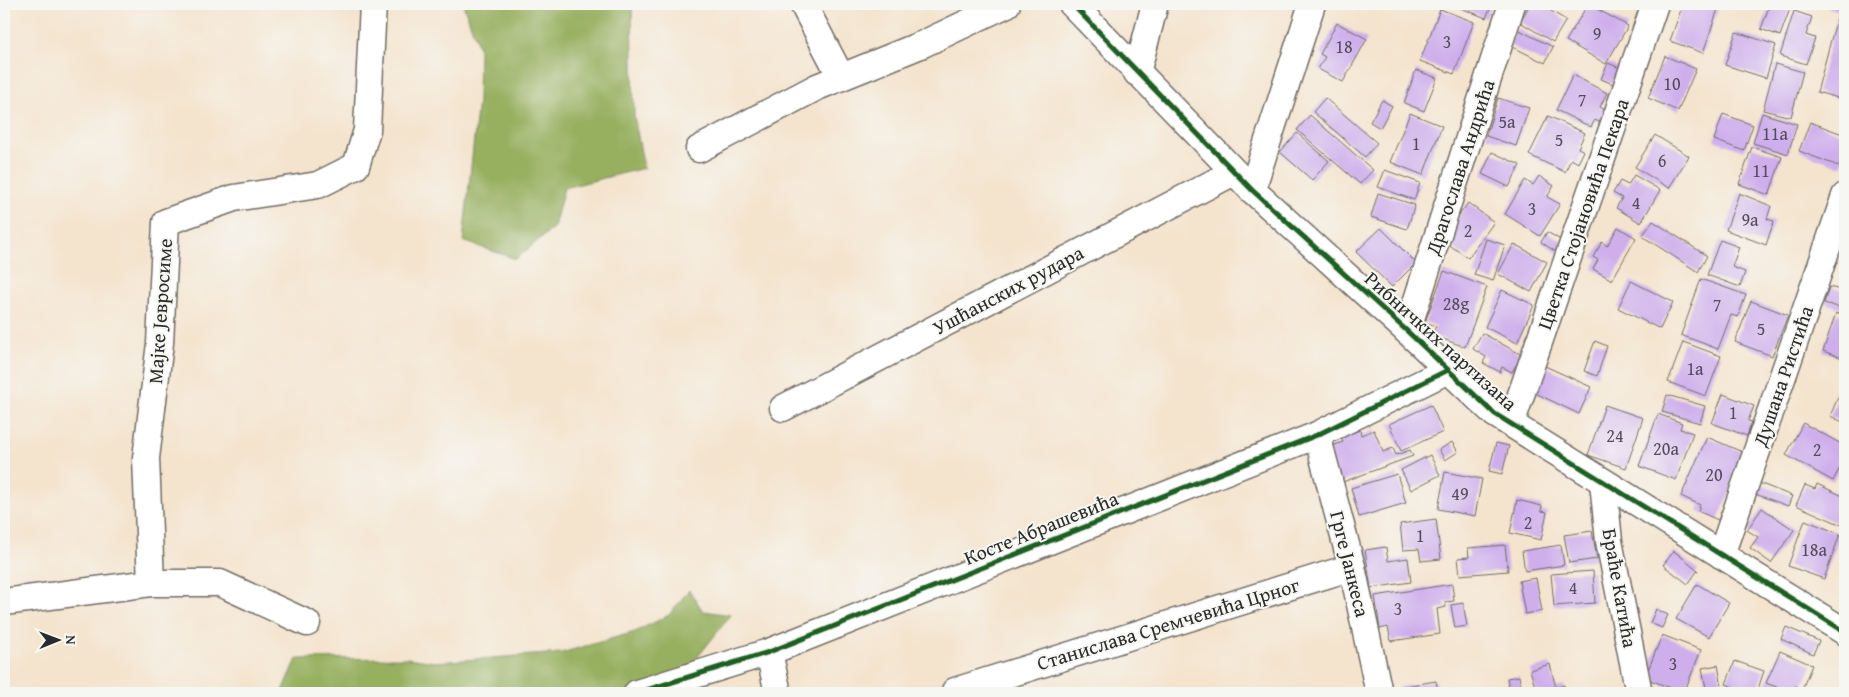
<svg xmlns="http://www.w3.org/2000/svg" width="1849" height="697" font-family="'Gentium Book Plus',serif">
	<rect width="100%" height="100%" fill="#f6f6f2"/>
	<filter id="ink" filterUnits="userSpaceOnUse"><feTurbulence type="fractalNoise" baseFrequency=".02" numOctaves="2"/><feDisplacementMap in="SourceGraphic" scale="10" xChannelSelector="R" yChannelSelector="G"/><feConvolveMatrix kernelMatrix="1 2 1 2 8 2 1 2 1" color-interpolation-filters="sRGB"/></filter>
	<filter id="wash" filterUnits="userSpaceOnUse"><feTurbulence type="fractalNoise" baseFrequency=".0096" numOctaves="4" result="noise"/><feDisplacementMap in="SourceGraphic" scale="20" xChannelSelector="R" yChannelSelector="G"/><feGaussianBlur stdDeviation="1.12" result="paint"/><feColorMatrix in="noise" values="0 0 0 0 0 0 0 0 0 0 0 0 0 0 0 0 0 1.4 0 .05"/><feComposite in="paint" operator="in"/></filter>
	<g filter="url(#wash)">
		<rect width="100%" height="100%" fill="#f4e4ce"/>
		<g fill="#97b061" stroke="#616e46">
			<polygon points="463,4 632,4 634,116 644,168 564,188 554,227 516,259 463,241 478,101 479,48"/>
			<polygon points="689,590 703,611 731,615 669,693 282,693 297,659 407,658 435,662 561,653 635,632 669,615"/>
		</g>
		<g id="blocks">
			<g fill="#ceafec">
				<polygon points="1451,4 1492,4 1486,18"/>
				<polygon points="1530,4 1539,4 1566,20 1553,42 1520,22"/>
				<polygon points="1588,4 1628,26 1606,64 1566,41"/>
				<polygon points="1683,4 1712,4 1719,6 1703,53 1670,41"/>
				<polygon points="1770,4 1784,4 1791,6 1780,36 1761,29"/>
				<polygon points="1818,4 1844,4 1842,12"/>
				<polygon points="1440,9 1474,22 1454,74 1420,61"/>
				<polygon points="1794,11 1812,17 1806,35 1815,38 1806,64 1780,56"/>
				<polygon points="1838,14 1845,16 1845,100 1817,92"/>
				<polygon points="1337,23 1367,39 1343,82 1318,69 1325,57 1320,54"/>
				<polygon points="1517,29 1553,47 1545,63 1509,45"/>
				<polygon points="1736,32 1776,45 1766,78 1725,65"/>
				<polygon points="1665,56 1696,69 1678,111 1648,98"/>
				<polygon points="1608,63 1620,68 1613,84 1601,79"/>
				<polygon points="1775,64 1803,72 1791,117 1763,110"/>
				<polygon points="1416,70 1437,78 1424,111 1404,103"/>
				<polygon points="1573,75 1607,93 1600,107 1607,111 1601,123 1595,120 1591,127 1556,110"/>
				<polygon points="1325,98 1377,143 1365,157 1313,112"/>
				<polygon points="1498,98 1529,108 1516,146 1486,136"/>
				<polygon points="1382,100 1392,106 1380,128 1370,122"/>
				<polygon points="1410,113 1442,126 1423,175 1390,162"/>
				<polygon points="1762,113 1797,124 1788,154 1753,143"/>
				<polygon points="1723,114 1753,125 1744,151 1714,140"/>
				<polygon points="1310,115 1373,170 1360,184 1297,130"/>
				<polygon points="1548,116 1585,133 1578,148 1584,151 1578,163 1571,159 1565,172 1529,155"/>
				<polygon points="1810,122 1845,135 1845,154 1841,167 1799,151"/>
				<polygon points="1297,133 1329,161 1312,180 1280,152"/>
				<polygon points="1655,135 1689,156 1669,188 1635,167"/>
				<polygon points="1752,147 1782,157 1769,195 1739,184"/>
				<polygon points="1492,152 1520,165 1509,187 1482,174"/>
				<polygon points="1385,170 1420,183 1414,200 1378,187"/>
				<polygon points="1634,175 1660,190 1641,223 1616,208 1622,198 1613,193 1620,181 1628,185"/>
				<polygon points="1539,176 1554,186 1547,197 1560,204 1540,236 1505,214 1525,180 1533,185"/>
				<polygon points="1378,193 1415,205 1407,229 1371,217"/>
				<polygon points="1739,193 1771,206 1767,219 1774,221 1766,245 1726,230"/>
				<polygon points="1468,203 1494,222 1468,258 1441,239"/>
				<polygon points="1653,221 1707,256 1698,272 1642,236"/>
				<polygon points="1618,227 1636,238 1612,280 1593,269 1598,260 1593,257 1602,242 1607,246"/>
				<polygon points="1381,228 1416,263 1392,287 1356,252"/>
				<polygon points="1547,232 1566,243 1559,254 1541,242"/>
				<polygon points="1486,239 1505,245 1493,281 1474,275"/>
				<polygon points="1720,240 1739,247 1732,267 1745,272 1740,287 1707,275"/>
				<polygon points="1514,244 1547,262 1531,292 1498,274"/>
				<polygon points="1444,271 1487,287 1465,347 1432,335 1436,326 1425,322"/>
				<polygon points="1701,279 1746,295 1738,317 1731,315 1718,349 1681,335"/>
				<polygon points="1631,281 1673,302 1660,329 1618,308"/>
				<polygon points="1829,287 1845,291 1845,309 1824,303"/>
				<polygon points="1502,290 1534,305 1517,343 1485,327"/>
				<polygon points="1751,301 1788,315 1772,356 1735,342"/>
				<polygon points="1836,313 1845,316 1845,359 1823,351"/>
				<polygon points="1482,333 1522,355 1512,372 1502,367 1500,372 1483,363 1486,357 1473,349"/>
				<polygon points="1595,341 1607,346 1597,376 1584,371"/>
				<polygon points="1683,342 1721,356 1706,396 1668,382"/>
				<polygon points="1545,366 1591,387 1579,414 1533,392"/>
				<polygon points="1845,381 1845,423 1830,416"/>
				<polygon points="1723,394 1754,406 1748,421 1752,422 1747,436 1712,423"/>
				<polygon points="1667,395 1705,406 1700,423 1662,412"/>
				<polygon points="1431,405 1443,432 1401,451 1389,424"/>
				<polygon points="1605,405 1643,418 1626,468 1588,455"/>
				<polygon points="1658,414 1682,423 1680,429 1693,433 1676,480 1639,466"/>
				<polygon points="1803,423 1845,446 1845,458 1833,481 1786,455"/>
				<polygon points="1360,430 1361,435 1374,430 1383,452 1393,448 1396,455 1410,450 1413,456 1340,483 1327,448 1343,442 1341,437"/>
				<polygon points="1707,437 1747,454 1718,520 1698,511 1700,505 1681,496"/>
				<polygon points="1452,442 1458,452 1445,460 1439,450"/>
				<polygon points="1496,443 1509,446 1502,474 1489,471"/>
				<polygon points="1430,455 1440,475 1411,490 1401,470"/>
				<polygon points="1445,472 1482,479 1475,516 1438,509"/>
				<polygon points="1397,474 1406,503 1359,517 1351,488"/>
				<polygon points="1759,483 1792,496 1788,506 1755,494"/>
				<polygon points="1817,484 1845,497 1844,526 1796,505 1805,485 1815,489"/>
				<polygon points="1517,500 1542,506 1541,511 1547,512 1541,540 1510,533"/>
				<polygon points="1762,508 1794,530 1771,563 1750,548 1758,537 1747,530"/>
				<polygon points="1436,519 1441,559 1421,561 1419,549 1403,550 1400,524"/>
				<polygon points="1805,520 1840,534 1824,579 1788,566"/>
				<polygon points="1592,531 1597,559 1569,563 1564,535"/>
				<polygon points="1505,545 1508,571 1460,575 1458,558 1469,557 1468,548"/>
				<polygon points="1561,545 1564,565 1525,571 1522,551"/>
				<polygon points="1386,547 1388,561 1408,558 1411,582 1371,588 1365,550"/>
				<polygon points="1674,551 1698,570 1688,584 1663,565"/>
				<polygon points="1593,571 1595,603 1554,606 1551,574"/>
				<polygon points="1536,578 1542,611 1525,614 1519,581"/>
				<polygon points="1452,584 1454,601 1445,602 1446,607 1437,609 1440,634 1391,641 1388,627 1380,629 1375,596"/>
				<polygon points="1697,584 1729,603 1709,637 1676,619"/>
				<polygon points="1463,603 1467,626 1455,628 1451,605"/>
				<polygon points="1656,609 1668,615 1662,628 1650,623"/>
				<polygon points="1786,627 1819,641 1813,654 1781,639"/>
				<polygon points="1662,635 1701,650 1684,693 1645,678"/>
				<polygon points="1780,651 1812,665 1802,689 1795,686 1792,693 1766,683"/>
				<polygon points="1735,661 1764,671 1758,689 1764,691 1763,693 1733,693 1735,688 1726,684"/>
				<polygon points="1550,664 1556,688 1564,685 1566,693 1537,693 1530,670"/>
				<polygon points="1718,665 1723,693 1707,693 1702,668"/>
				<polygon points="1519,676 1522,693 1510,693 1507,678"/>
				<polygon points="1436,681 1438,693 1400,693 1399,687"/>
			</g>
		</g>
	</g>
	<g filter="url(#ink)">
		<use href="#blocks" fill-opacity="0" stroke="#716c64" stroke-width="1"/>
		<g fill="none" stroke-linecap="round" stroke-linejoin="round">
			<g stroke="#716c64" stroke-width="29">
				<g id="minor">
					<polyline points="803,4 841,77"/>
					<polyline points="1072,4 1252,190 1407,331 1495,414 1845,632"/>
					<polyline points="1137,73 1155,4"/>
					<polyline points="699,149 817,87 923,44 1007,4"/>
					<polyline points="1252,190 1312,4"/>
					<polyline points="1407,331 1512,4"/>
					<polyline points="783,408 1234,172"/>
					<polyline points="1511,424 1655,4"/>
					<polyline points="1317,435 1352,567 1379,693"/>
					<polyline points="1603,482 1609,541 1639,693"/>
					<polyline points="1721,555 1845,196"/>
					<polyline points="151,583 146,458 160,343 166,222 234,198 318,185 356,166 367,130 373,4"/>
					<polyline points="4,602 151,583 220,583 307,623"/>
					<polyline points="769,652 778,693"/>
					<polyline points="955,691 1352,567"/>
					<polyline points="637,693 769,652 1317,435 1448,370"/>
				</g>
			</g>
			<use href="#minor" stroke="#fff" stroke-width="26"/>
			<g stroke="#f6f6f2" stroke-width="8">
				<g id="cycleway">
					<polyline points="1072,4 1252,190 1407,331 1495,414 1845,632"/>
					<polyline points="637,693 769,652 1317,435 1448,370"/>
				</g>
			</g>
			<use href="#cycleway" stroke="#1b5e20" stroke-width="5"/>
		</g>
	</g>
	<g text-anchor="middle" stroke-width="4" stroke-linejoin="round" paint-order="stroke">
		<g font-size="18" fill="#544c5b">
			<text x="1597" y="40">9</text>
			<text x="1447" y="48">3</text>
			<text x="1344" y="53">18</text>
			<text x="1672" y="90">10</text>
			<text x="1582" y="106">7</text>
			<text x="1507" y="128">5a</text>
			<text x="1775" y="140">11a</text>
			<text x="1559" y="146">5</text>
			<text x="1416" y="150">1</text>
			<text x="1662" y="167">6</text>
			<text x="1761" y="177">11</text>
			<text x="1636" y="209">4</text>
			<text x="1532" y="215">3</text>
			<text x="1750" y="226">9a</text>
			<text x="1468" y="237">2</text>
			<text x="1456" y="310">28g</text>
			<text x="1717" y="311">7</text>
			<text x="1761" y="335">5</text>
			<text x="1695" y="375">1a</text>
			<text x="1733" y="419">1</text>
			<text x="1615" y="442">24</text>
			<text x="1666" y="455">20a</text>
			<text x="1817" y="456">2</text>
			<text x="1714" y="481">20</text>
			<text x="1460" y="500">49</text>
			<text x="1528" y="529">2</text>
			<text x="1420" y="542">1</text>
			<text x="1814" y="556">18a</text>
			<text x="1573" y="594">4</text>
			<text x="1398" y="615">3</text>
			<text x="1673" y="670">3</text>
		</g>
		<g font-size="20" fill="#2b2b2b" stroke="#f6f6f2">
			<text transform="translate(1460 167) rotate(-72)" y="7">Драгослава Андрића</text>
			<text transform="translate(1583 214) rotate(-71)" y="7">Цветка Стојановића Пекара</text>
			<text transform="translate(1008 290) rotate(-28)" y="7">Ушћанских рудара</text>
			<text transform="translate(160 311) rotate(-86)" y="7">Мајке Јевросиме</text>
			<text transform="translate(1441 341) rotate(42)" y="7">Рибничких партизана</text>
			<text transform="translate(1783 376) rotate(-71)" y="7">Душана Ристића</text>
			<text transform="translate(1041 528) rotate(-22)" y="7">Косте Абрашевића</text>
			<text transform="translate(1350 564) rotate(76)" y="7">Грге Јанкеса</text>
			<text transform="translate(1620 588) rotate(80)" y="7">Браће Катића</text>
			<text transform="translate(1168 624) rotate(-17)" y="7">Станислава Сремчевића Црног</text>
		</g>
	</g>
	<rect width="1849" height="697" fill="none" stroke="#f6f6f2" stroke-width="20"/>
	<g transform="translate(58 640) rotate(89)" stroke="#f6f6f2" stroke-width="4" paint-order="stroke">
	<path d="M0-4L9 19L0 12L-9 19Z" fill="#2b2b2b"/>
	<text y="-8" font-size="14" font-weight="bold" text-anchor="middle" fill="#2b2b2b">N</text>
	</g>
</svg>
